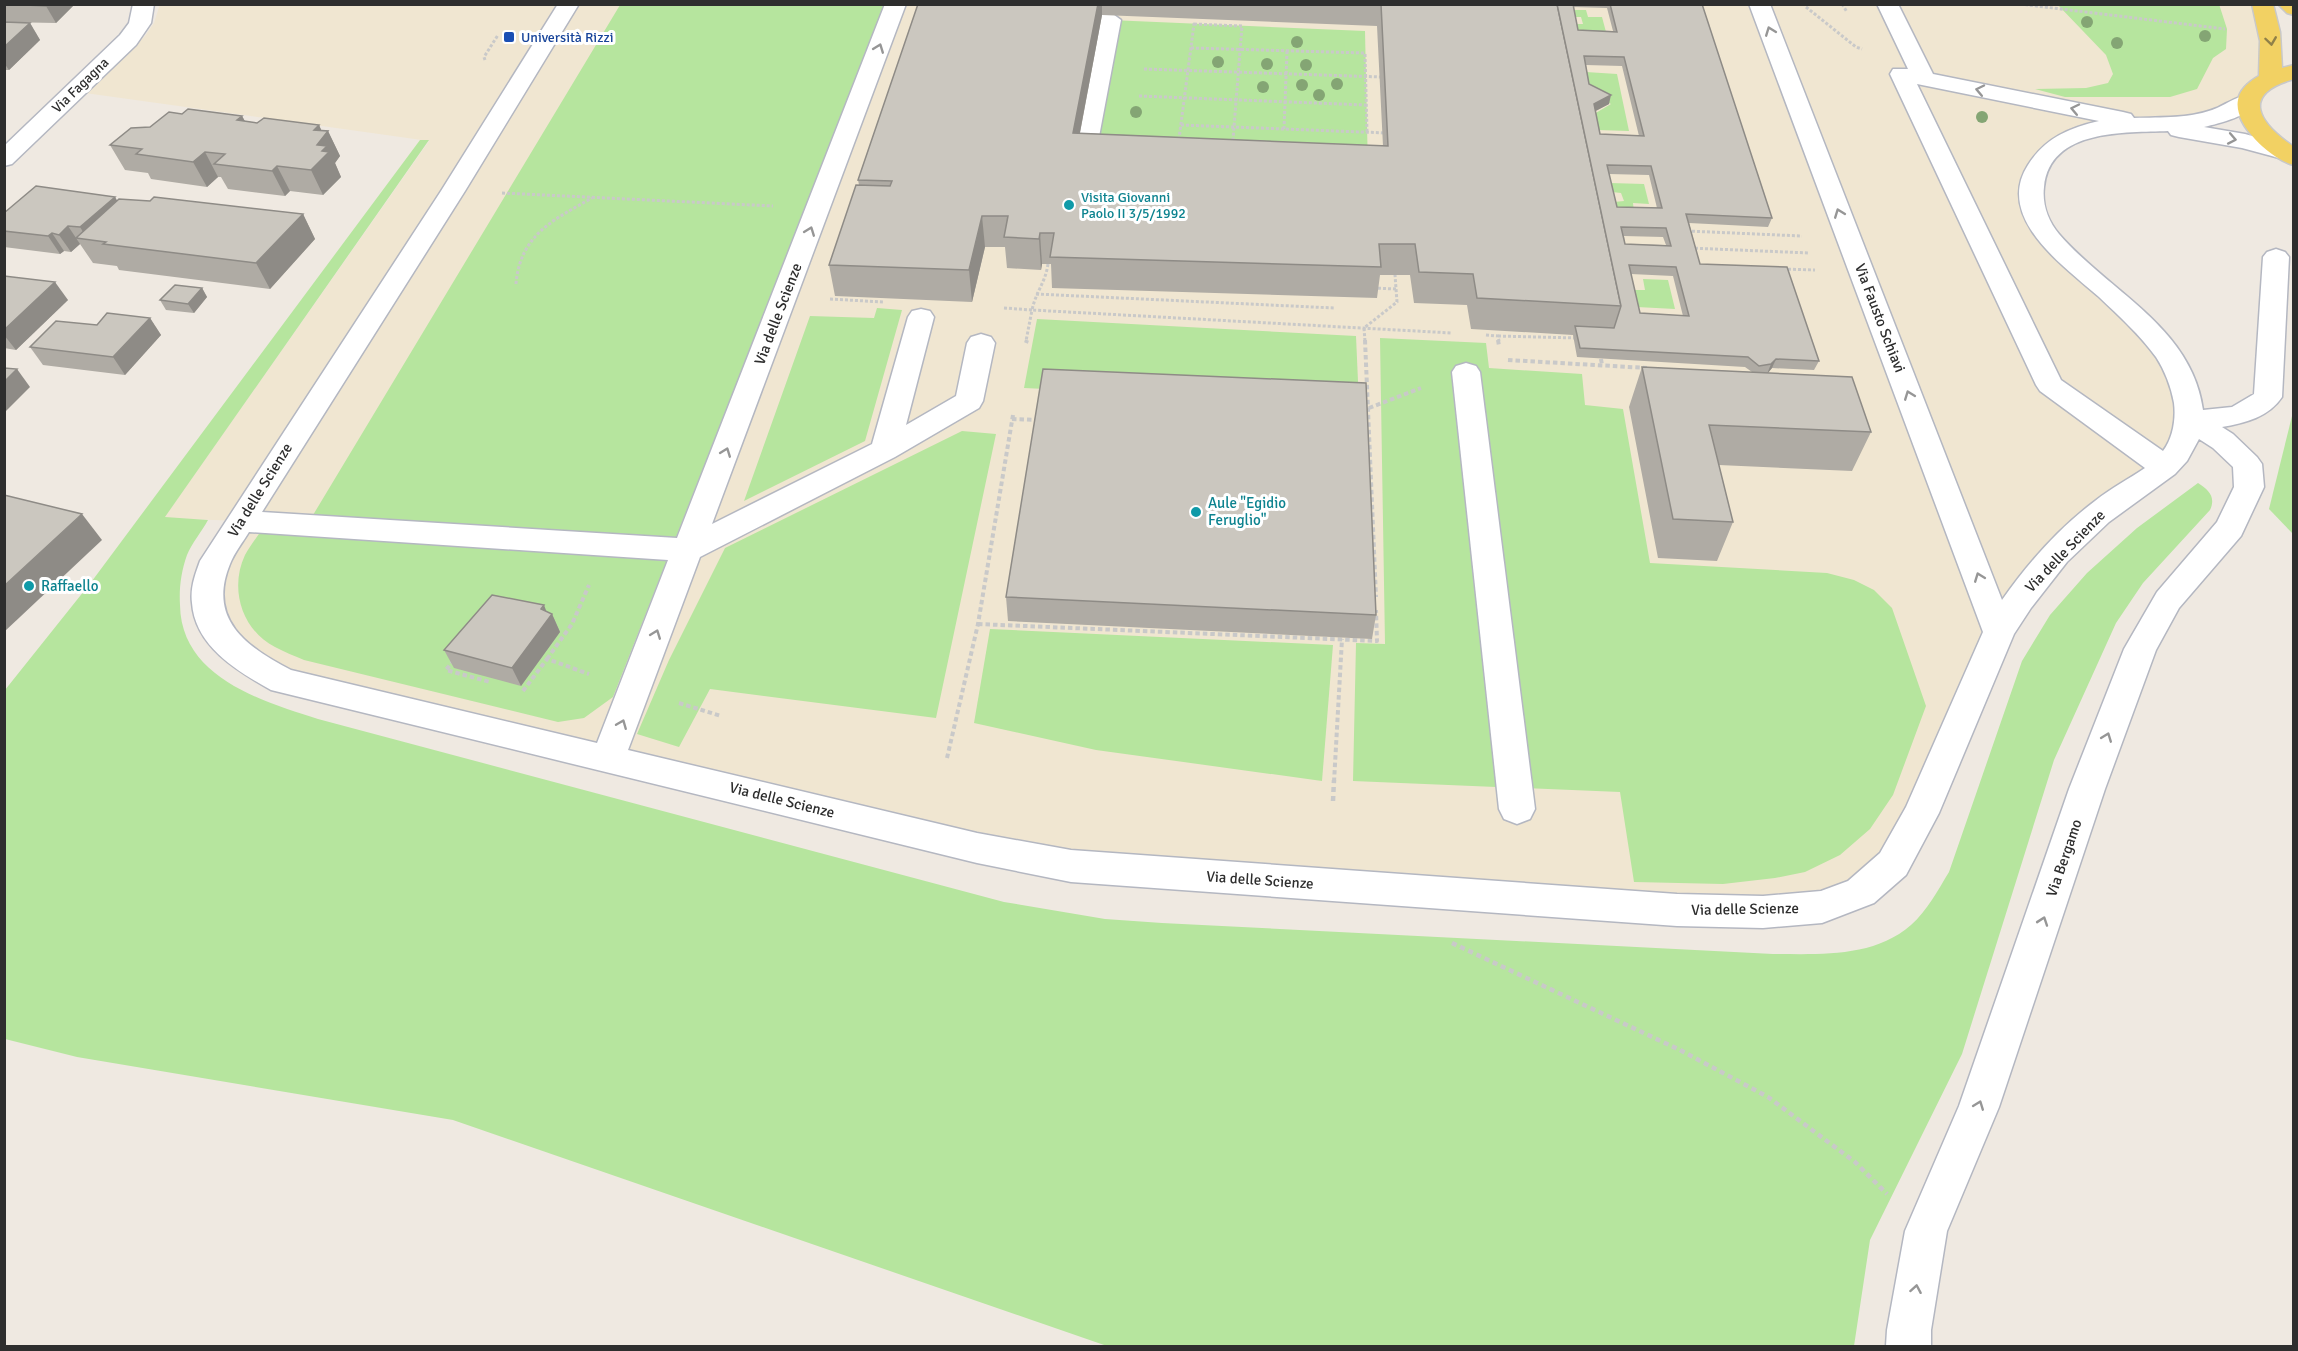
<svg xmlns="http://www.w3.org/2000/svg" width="2298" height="1351" font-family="Signika,sans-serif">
	<rect width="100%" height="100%" fill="#efe9e1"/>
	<polygon fill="#f0e6d1" points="160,4 2262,4 2270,78 2224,113 2126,125 2057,146 2033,210 2165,350 2186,439 2033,582 1893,864 1822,907 1071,866 283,681 213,626 239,521 164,518 429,141 85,93 145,36 154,23"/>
	<g fill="#b6e59e">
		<polygon points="2219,4 2227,29 2226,49 2213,58 2197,89 2170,97 2065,97 2035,89 2086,88 2108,83 2113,74 2106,55 2058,5"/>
		<path d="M620,5H886L613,697L584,718L558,722L304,660C295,656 284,652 275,647C242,630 229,589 245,555C250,546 257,537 263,528L304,530Z"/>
		<polygon points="1571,10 1586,10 1588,17 1602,17 1606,32 1576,31 1574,24 1583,24 1581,17 1573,17"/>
		<polygon points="1110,20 1365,31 1368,171 1083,158"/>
		<polygon points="1586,72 1617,74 1629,131 1597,130 1594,114 1611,104 1589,92"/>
		<path d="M420,140H429L165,517L208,520C202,531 192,543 187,555C181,572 179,588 180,605C181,677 261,701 318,719L1004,902L1105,919L1162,923L1773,954C1820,954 1873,958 1911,925C1927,911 1938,890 1949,872L2022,661L2050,615L2087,573L2137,528L2198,483C2209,490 2216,497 2210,510L2143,583L2116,623L2054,760L1962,1054L1870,1240L1854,1346H1107L453,1120L77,1057L5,1039V690L92,581Z"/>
		<polygon points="1610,183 1644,184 1649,204 1633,203 1634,212 1617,211 1614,202 1624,201 1621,193 1612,192"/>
		<polygon points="1643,279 1668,280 1675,309 1637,307 1633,290 1645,290"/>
		<polygon points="877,308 902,310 865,441 744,501 810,316 874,318"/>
		<polygon points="1037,319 1356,336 1359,404 1024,388"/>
		<polygon points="1380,338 1486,343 1489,368 1582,374 1585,405 1623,409 1650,563 1827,573 1854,580 1874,590 1892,608 1926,706 1893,795 1870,829 1840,855 1805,872 1775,878 1723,884 1634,882 1620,792 1353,781 1356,643 1385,644"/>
		<polygon points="2293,412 2293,534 2269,509"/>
		<polygon points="962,431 996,434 936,718 710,689 679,747 637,734 669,660 725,548"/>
		<polygon points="990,629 1333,645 1322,781 1096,750 974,723"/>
	</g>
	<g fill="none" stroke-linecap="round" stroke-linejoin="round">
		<g stroke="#b4b7c1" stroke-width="3">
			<g id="minor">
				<polygon points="133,4 154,4 151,23 136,45 12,164 4,166 4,146 120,35 129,23"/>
				<path d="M558,4H579L465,191L262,512L677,538L885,4H906L712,524L872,444L908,317L912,311L921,309L930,311L934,317L906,425L956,396L967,343L971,337L981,334L991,337L995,343L983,401L979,408L895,457L700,557L628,750L977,833L1071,850L1677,894L1763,896L1821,891L1848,881L1880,853L1906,807L1983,632L1749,4H1770L2002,600C2028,563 2059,528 2095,501C2111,488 2129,479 2145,468L2040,391L2036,385L1890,74L1893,69H1908L1877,4H1898L1933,74L2123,112L2131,114L2134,118C2162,117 2191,119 2217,108C2230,102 2241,93 2256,96L2259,101C2249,116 2221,123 2204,127L2245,134L2291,147L2294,150L2291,157L2283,159L2242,148L2179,137L2171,135L2168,131C2126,133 2050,128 2044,187C2042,204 2048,221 2059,234C2108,291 2192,327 2203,410L2232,407L2254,394L2263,257L2267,252L2276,249L2285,252L2289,257L2282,397C2269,417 2245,423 2222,427L2233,434L2257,457L2262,464L2264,487L2241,536L2179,608L2156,650L2105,789L1999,1107L1947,1231L1931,1330V1346H1886L1887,1330L1905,1231L1959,1106L2069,789L2124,649L2157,592L2217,522L2234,487L2233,467L2213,448L2199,439L2187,461L2175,474L2109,522L2067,562L2031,608L2014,634L1939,813L1906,875L1874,903L1822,923L1763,928L1677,926L1071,882L977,863L271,690C237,671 195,646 192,603C190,588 195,575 200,561L441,191ZM1917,84L2099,121C2069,128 2045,138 2028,165C1994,218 2065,267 2099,297C2119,316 2140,335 2156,357C2165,371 2171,387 2174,403C2176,419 2173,438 2163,451L2061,380ZM249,532L668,560L597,743L291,670C247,647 207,620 230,564C234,553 243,542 249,532Z"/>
				<path d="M1099,7L1106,9L1121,20L1095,158C1087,170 1072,176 1059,173L1055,168L1072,155L1099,22L1088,13L1092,9Z"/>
				<polygon points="1466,363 1476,366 1480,372 1535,809 1530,819 1517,824 1504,819 1499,809 1452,372 1456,366"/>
			</g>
		</g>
		<g stroke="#c9c9c9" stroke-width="3">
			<g id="major">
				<path d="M2252,4H2273L2280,32L2282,68L2294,65V79C2240,94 2258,123 2294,147V165C2272,160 2233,125 2238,100C2240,89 2250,81 2259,76L2260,41Z"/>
				<polygon points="2278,4 2294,4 2294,15 2287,13"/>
			</g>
		</g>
		<g stroke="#c9c9c9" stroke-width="3" stroke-dasharray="3 2" stroke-linecap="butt">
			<polyline points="1842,4 1847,12"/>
			<polyline points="2020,4 2225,29"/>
			<polyline points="1806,7 1856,47 1862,49"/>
			<polygon points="1194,24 1242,26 1231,165 1176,162"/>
			<polyline points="1191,48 1365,53 1367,132"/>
			<polyline points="485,60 484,57 498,35"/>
			<polyline points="1144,69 1382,77"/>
			<polyline points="1139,96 1366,105"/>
			<polyline points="1181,125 1387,133"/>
			<polyline points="1284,129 1287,51"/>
			<polyline points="502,193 773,206"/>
			<polyline points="1687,231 1802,236"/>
			<polyline points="1690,248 1809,253"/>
			<path d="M1048,264C1045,284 1036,291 1032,310L1452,333"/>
			<polyline points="1783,269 1815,270"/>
			<path d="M516,284C520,235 553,220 592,198"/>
			<polyline points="1373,288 1396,289"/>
			<polyline points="1036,294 1334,308"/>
			<polyline points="830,299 883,302"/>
			<polyline points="1004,308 1032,310 1026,341"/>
			<polyline points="1486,335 1498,336 1499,341"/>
			<polyline points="1498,336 1577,338"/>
			<polyline points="1365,341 1364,328 1397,302 1395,275"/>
		</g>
		<g stroke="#c9c9c9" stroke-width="4" stroke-dasharray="4.5 3" stroke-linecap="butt">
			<polyline points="1365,340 1376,597"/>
			<polyline points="1498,340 1499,346"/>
			<polyline points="1026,343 1027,340"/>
			<polyline points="1601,359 1602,365"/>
			<polyline points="1508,360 1647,368"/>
			<polyline points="1369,408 1421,388"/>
			<polyline points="1012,419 1039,420"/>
			<polyline points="978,624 1377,641 1376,610"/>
			<polyline points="547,659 572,624 589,585"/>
			<polyline points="454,660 446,670 490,682"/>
			<polyline points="523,691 547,659 589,674"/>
			<polyline points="679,703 721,716"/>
			<polyline points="947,758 978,624 1013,415"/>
			<polyline points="1334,782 1342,639"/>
		</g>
		<g stroke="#c9c9c9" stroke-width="4.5" stroke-dasharray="5 4" stroke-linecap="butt">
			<polyline points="1333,801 1334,780"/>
			<polyline points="1452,943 1680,1050 1768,1097 1855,1162 1887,1194"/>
		</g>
		<use href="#minor" fill="#fff" fill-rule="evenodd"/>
		<use href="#major" fill="#f2d163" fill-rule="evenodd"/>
	</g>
	<g fill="#84a574">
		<circle cx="2087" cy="22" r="6"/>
		<circle cx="2205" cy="36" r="6"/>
		<circle cx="1297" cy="42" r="6"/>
		<circle cx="2117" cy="43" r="6"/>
		<circle cx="1218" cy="62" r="6"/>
		<circle cx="1267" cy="64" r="6"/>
		<circle cx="1306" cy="65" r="6"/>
		<circle cx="1337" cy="84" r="6"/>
		<circle cx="1302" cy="85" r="6"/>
		<circle cx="1263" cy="87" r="6"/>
		<circle cx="1319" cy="95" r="6"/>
		<circle cx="1136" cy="112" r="6"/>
		<circle cx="1982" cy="117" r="6"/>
	</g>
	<g fill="#afaba4" fill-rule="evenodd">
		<polygon points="4,4 75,4 56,23 4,22"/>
		<path d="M918,4H1702L1772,218L1768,227L1689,223L1700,264L1819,361L1814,370L1772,368L1768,373L1871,432L1852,471L1719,465L1733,522L1717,561L1658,558L1629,407L1642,367L1752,372L1745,367L1577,357L1573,335L1471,329L1467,305L1414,303L1410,275H1380L1377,298L1052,288L1051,264H1042L1041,270L1007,268L1005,247H985L972,302L835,296L829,265L859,185L858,180ZM1573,7L1607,8L1613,31L1578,30ZM1102,15L1377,26L1383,146L1080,133ZM1586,65L1622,66L1639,136L1600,134L1595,111L1609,104L1589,84ZM1609,174L1649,175L1657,208L1617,207ZM1624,236L1663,237L1666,245L1625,244ZM1631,274L1673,276L1683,316L1640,313Z"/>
		<polygon points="4,22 30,23 40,40 9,70 4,70"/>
		<polygon points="182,114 242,116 245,121 257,123 319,125 321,130 328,131 340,156 335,163 341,177 323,195 290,191 285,196 228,189 221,177 218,177 207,187 151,179 148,173 125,170 110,145 150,127"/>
		<polygon points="117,200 303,214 315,239 270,289 119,270 117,266 93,263 80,244 71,252 64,251 60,254 4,247 4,213"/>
		<polygon points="4,276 68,300 16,350 4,348"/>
		<polygon points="202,288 207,297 194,313 166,310 160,300"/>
		<polygon points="150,318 161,335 125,375 43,365 30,347 97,325"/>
		<polygon points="1006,597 1376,615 1372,639 1008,621"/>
		<polygon points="547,612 552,614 560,632 521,686 454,668 444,650"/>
	</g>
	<g fill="#8e8b86">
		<polygon points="47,4 75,4 56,23 46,6"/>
		<polygon points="1098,4 1102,4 1102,15 1074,164 1073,133"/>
		<polygon points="30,23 40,40 9,70 4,63 4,47"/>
		<polygon points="1611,95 1609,104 1592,113 1594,104"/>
		<polygon points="242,116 255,141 237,120"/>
		<polygon points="319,125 324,136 328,131 340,156 335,163 341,177 323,195 311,170 317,145 314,130"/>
		<polygon points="205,152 218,177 207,187 193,162"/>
		<polygon points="277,166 290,191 285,196 272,171"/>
		<polygon points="115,197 126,215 88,240 80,227"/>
		<polygon points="303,214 315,239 270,289 256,263"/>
		<polygon points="982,216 985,247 972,302 969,270"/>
		<polygon points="68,226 80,244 71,252 59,235"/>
		<polygon points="52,233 64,251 60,254 48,236"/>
		<polygon points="1040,233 1042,264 1041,270 1039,239"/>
		<polygon points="55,282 68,300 16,350 4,335 4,330"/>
		<polygon points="202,288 207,297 194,313 188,304"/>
		<polygon points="150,318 161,335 125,375 113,357"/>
		<polygon points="1776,359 1772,368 1767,374 1771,364"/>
		<polygon points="17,369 30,387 4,413 4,382"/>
		<polygon points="82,514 102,540 4,632 4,586"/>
		<polygon points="544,605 549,618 552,614 560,632 521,686 512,668"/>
	</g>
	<g fill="#cbc7bf" stroke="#8e8b86" stroke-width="1.5" fill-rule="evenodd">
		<polygon points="4,4 47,4 46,6"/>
		<polygon points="918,4 1098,4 1073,133 1388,146 1381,4 1557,4 1621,306 1477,298 1473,274 1419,272 1415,244 1379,244 1381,267 1050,257 1054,233 1040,233 1039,239 1004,237 1008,216 982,216 969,270 829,265 856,185 890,186 892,181 858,180"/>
		<path d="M1557,4H1573L1578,30L1617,32L1610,4H1702L1772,218L1686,214L1700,264L1787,267L1819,361L1776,359L1771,364L1759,366L1748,357L1580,348L1575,326L1614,328L1621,306ZM1584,56L1624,57L1644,136L1600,134L1594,104L1611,95L1589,84ZM1607,165L1651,166L1662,208L1617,207ZM1621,227L1666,228L1671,246L1625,244ZM1629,265L1676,267L1689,316L1640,313Z"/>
		<polygon points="4,22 30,23 4,47"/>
		<polygon points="188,109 242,116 237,120 257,123 264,118 319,125 314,130 328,131 317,145 327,146 322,151 329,152 311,170 277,166 272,171 214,164 225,154 205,152 193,162 136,154 142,149 110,145 131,128 150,127 169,112 182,114"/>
		<polygon points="36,186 115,197 80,227 68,226 59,235 52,233 48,236 4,231 4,213"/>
		<polygon points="154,197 303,214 256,263 103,244 106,242 76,238 119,199 150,201"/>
		<polygon points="4,276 55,282 4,330"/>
		<polygon points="175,285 202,288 188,304 160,300"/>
		<polygon points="107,313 150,318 113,357 30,347 56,321 97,325"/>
		<polygon points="1642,367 1852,377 1871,432 1709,425 1733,522 1673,519"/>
		<polygon points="4,368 17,369 4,382"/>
		<polygon points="1043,369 1366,383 1376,615 1006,597"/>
		<polygon points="4,495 82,514 4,586"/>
		<polygon points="492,595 544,605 541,609 552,614 512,668 444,650"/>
	</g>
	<defs><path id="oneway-chevron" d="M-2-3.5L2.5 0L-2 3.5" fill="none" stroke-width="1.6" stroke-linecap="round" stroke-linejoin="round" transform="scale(1.5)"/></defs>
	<g stroke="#969696">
		<use href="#oneway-chevron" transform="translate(1770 31) rotate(-111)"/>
		<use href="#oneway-chevron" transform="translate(879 48) rotate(-69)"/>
		<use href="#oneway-chevron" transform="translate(1980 90) rotate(-168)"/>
		<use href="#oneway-chevron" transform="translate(2075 109) rotate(-168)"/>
		<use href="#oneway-chevron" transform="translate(2232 139) rotate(11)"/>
		<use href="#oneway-chevron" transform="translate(1839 213) rotate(-111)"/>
		<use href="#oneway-chevron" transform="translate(810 231) rotate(-69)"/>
		<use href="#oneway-chevron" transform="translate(1909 395) rotate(-111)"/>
		<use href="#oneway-chevron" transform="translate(726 452) rotate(-69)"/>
		<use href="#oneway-chevron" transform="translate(1979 577) rotate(-111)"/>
		<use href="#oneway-chevron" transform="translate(656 634) rotate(-69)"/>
		<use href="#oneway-chevron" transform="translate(622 724) rotate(-68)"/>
		<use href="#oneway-chevron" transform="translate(2107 737) rotate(-69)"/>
		<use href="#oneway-chevron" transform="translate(2043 921) rotate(-71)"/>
		<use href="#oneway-chevron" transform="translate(1979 1105) rotate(-69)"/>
		<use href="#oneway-chevron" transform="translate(1916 1289) rotate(-80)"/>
	</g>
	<use stroke="#908048" href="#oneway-chevron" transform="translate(2271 41) rotate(82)"/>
	<rect fill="#1a4fb4" stroke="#fff" stroke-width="2" x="503" y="31" width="12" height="12" rx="3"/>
	<g fill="#0f9aa8" stroke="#fff" stroke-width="2">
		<circle cx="1069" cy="205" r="6"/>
		<circle cx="1196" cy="512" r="6"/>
		<circle cx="29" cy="586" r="6"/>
	</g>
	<g text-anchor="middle" stroke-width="6" stroke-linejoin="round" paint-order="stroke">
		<g font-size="14" fill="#164399" stroke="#fff" text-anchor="start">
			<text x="521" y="42">Università Rizzi</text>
		</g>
		<g font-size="14" fill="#2e2e2e" stroke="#fff">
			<text transform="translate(80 85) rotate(-44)" y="5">Via Fagagna</text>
		</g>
		<g font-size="14" fill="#0d838f" stroke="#fff" text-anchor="start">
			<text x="1081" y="202">Visita Giovanni<tspan x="1081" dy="16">Paolo II 3/5/1992</tspan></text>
		</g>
		<g font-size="15" fill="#2e2e2e" stroke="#fff">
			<text transform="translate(778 314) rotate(-69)" y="5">Via delle Scienze</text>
			<text transform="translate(1880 318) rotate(69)" y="5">Via Fausto Schiavi</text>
			<text transform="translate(260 490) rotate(-58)" y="5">Via delle Scienze</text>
			<text transform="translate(2065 551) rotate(-46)" y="5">Via delle Scienze</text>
			<text transform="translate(782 800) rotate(14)" y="5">Via delle Scienze</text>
			<text transform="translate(2064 858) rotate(-71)" y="5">Via Bergamo</text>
			<text transform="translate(1260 880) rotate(4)" y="5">Via delle Scienze</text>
			<text transform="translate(1745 909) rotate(-1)" y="5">Via delle Scienze</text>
		</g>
		<g font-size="15" fill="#0d838f" stroke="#fff" text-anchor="start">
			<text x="1208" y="508">Aule "Egidio<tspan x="1208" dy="17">Feruglio"</tspan></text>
			<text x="41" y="591">Raffaello</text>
		</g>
	</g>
	<rect width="2298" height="1351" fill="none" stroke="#2e2e2e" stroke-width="12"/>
</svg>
